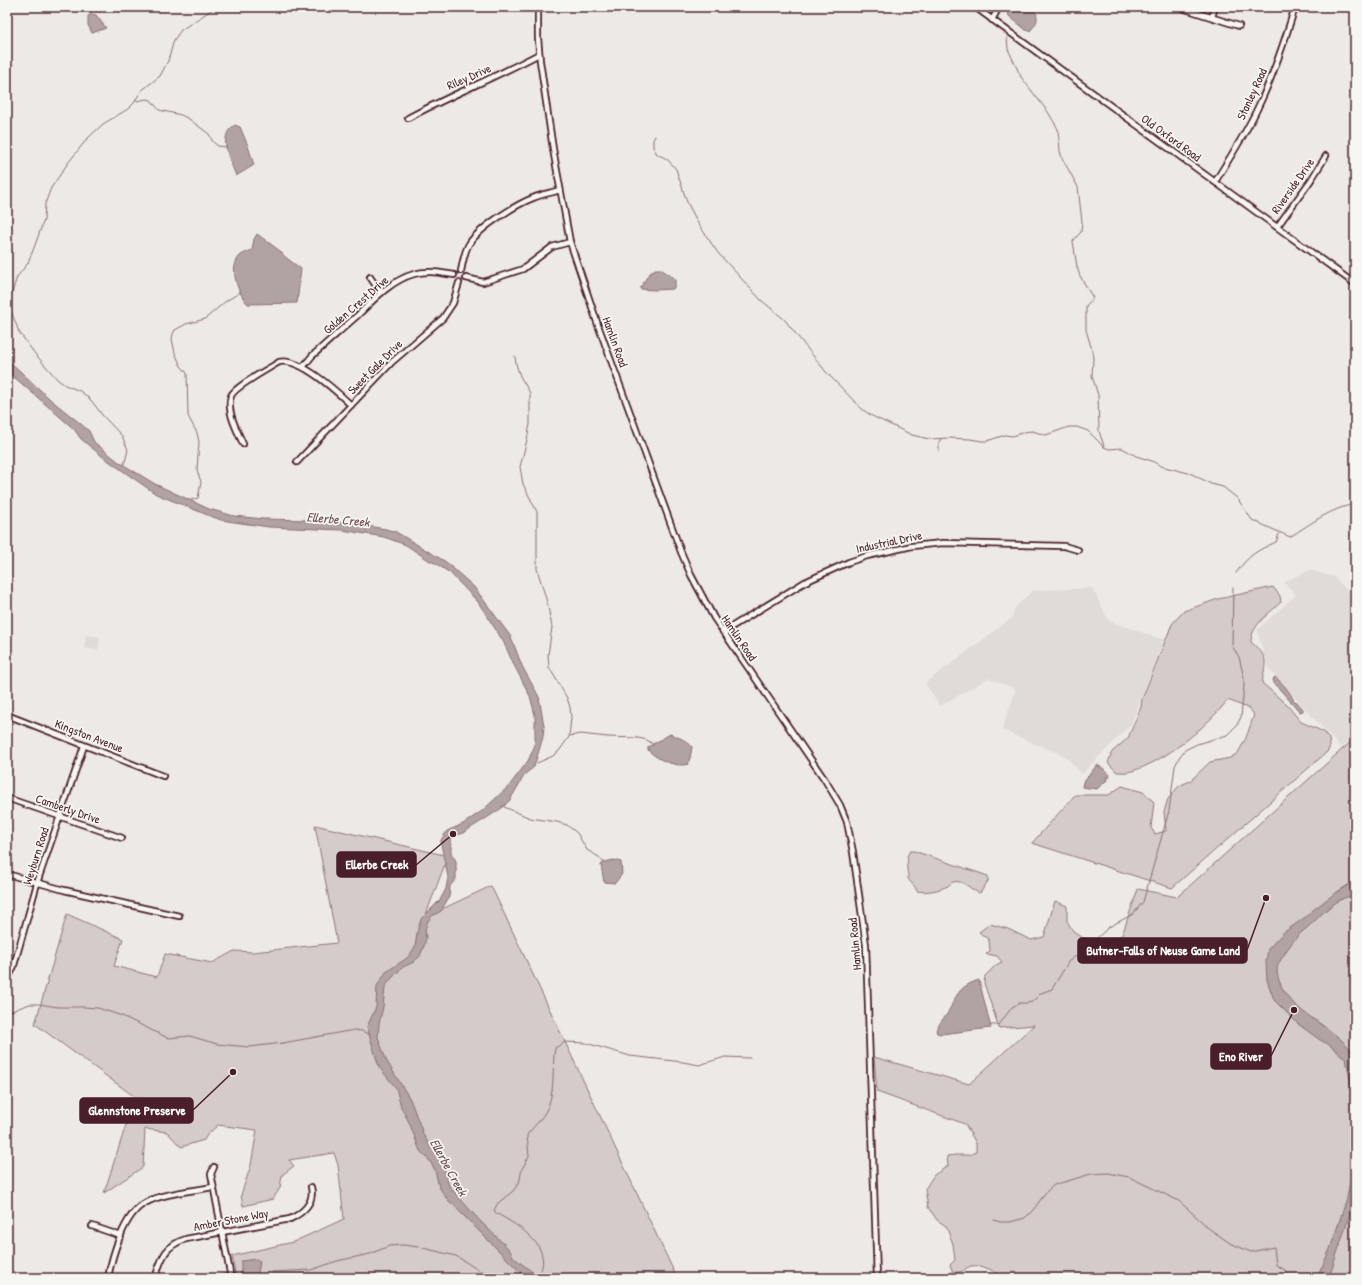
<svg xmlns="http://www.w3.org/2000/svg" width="1362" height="1285" font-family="'Patrick Hand',sans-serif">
	<rect width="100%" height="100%" fill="#ece9e6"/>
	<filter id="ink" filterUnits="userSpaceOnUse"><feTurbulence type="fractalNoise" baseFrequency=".025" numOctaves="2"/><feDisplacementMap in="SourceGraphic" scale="8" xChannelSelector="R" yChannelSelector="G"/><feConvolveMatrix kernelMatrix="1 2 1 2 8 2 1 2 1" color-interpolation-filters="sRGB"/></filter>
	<g filter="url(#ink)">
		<g fill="#e0dad8">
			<polygon points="1310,570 1334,577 1355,599 1355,736 1341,748 1268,668 1257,630 1296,595 1284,582"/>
			<polygon points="1092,588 1109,621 1164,640 1131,724 1082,774 1065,756 1002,730 1016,689 988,678 940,706 925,683 1012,618 1015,608 1032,591"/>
			<polygon points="86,635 100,637 98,650 84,648"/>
		</g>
		<g fill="#d4cbca" stroke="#8f757a">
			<path d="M1273,587L1280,596L1281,602C1270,613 1251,625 1251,642C1269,658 1266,660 1262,683L1286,704L1301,722L1324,732L1329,739L1330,746L1328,751L1172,888L1032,843L1075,795H1109L1122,786L1143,792L1154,802L1151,828L1155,834L1166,831L1164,812L1168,799L1179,786L1190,781L1210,762L1230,758L1238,753L1246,738L1254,715L1250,709L1228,700C1206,727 1166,761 1132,771C1128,773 1122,772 1117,772L1108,763L1112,752L1128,738L1141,707L1142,699L1172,624L1184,611L1218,599Z"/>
			<path d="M1355,738V1278H1005C996,1272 982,1264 971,1266C962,1269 966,1273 953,1272L950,1265L955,1260L953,1244L946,1226L937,1220L928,1207L925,1189L934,1175L948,1166L947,1156L956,1155H969L976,1152V1143L965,1124L877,1092L874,1057L969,1084L1034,1025L999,1028L984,983L985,976L996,965L1002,962L997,956L986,954L990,951L989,940L979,932L990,924L1008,929L1031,940L1044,937L1055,901L1067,906V921L1073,931L1083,938L1109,941L1122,935L1138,889L1177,897Z"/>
			<polygon points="315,825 448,856 425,917 491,886 677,1278 236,1278 232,1256 293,1242 344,1219 338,1165 334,1153 289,1160 294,1166 282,1175 280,1188 273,1199 243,1206 241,1195 251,1165 257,1130 218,1125 207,1135 204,1140 181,1147 167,1132 145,1129 143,1167 104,1193 135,1097 35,1024 67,914 123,939 114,966 157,977 165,954 212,963 234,951 253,952 337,943"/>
			<path d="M910,851H914L988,876V881L980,893C971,891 964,879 953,882C951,882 950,885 948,886C939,890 927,893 917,891L915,887L908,879C909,875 907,874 907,869C906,864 909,861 907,856Z"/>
		</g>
		<g fill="#b1a2a3" stroke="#886e73">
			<path d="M1010,7H1032C1040,17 1038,22 1030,31L1026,30L1009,16L1008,13Z"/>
			<polygon points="92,14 96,15 106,28 92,33 88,25 88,16"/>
			<path d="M235,125L240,127L248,146L254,165L236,176C231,161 216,136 235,125Z"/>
			<path d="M257,234L280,251L284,256L301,269L297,303L248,304C238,294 228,267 240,256C243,253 248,252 252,250L254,239Z"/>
			<polygon points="655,269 661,269 675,279 675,285 673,289 655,290 640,289 648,275"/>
			<polygon points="7,359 51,400 81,424 89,431 94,442 105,451 119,462 155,484 209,509 234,516 263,519 311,520 347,523 386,529 396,532 446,562 474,587 511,637 522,666 539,697 544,726 543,737 534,767 525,774 510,800 502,808 485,819 461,834 454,836 451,839 451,853 456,861 456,879 450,886 449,897 441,911 432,916 428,921 425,929 426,938 424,946 420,956 414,962 403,967 391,979 385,987 383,1007 379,1024 378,1037 386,1060 410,1099 424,1136 431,1148 443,1160 448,1184 455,1193 480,1221 509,1249 514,1258 535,1274 537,1278 526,1278 447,1199 439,1187 435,1170 429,1160 420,1151 409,1122 401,1107 396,1088 379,1067 367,1027 376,1007 377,986 386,972 407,958 411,953 415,947 417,933 421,919 440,900 446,889 448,877 441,844 441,840 447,831 463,824 482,811 509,786 528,761 535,745 535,715 530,696 514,665 503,641 478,602 450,573 435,563 430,561 406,545 384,537 342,530 269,527 234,522 221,520 205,514 156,494 103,457 81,439 74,429 7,371"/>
			<path d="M1275,677C1282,682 1291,693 1294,701L1297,702L1303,709V711L1300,712L1274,683L1273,679Z"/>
			<path d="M670,734C678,737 687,740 692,747L690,758L688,764C676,768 656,759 648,750V747Z"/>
			<polygon points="1097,765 1104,769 1110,775 1109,778 1106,777 1107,780 1097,789 1082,787 1083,782"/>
			<polygon points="614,860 621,862 622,874 615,883 604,882 601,865 604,862"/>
			<path d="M1355,884V895C1333,898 1319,919 1303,931C1295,938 1289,946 1284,955C1282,958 1279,962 1278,965C1276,971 1278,978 1280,983C1290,1008 1313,1017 1333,1033C1342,1040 1350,1047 1355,1057V1198L1329,1278H1317L1330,1249L1347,1198L1353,1164L1355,1149L1353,1105L1350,1079L1346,1059L1328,1044L1320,1040L1298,1024L1274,1000L1267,980L1266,962L1268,949L1283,933L1304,918L1313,910L1334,894L1348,885Z"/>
			<path d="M979,980L991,1028L941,1034L937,1033L936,1030C939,1024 943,1019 947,1014C957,996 957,987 979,980Z"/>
			<polygon points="256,1259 260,1261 258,1273 259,1278 241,1278 241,1261"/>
		</g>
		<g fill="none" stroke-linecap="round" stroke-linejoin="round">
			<g stroke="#886e73" stroke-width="1">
				<polyline points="1007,37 1008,49 1021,77 1048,112 1058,129 1060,151 1062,158 1078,187 1082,222 1081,232 1073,241 1077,267 1080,276 1093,298 1086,306 1086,330 1092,350 1093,359 1092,376 1098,395 1099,431 1104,446"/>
				<polyline points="136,101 147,99 151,100 159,110 181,115 189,119 209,134 213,142 218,146 226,147"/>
				<path d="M655,136L653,140V147L657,154L667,159L676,169L687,202L699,225L718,253L761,300L784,319L826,372L862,409L872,416L912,435L929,439L949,438L970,439L982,441H987L1005,435L1012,436L1016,435L1024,432L1032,431L1046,435L1069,427H1077L1088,431L1104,447L1109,449L1122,448L1136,456L1152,461L1161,466L1192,474L1211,484L1223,487L1237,498L1252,520L1290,537C1310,524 1331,508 1355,504"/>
				<polyline points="515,356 516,364 520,376 530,393 530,424 527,440 520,467 523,484 537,512 537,569 547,602 552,627 548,655 549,667 567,698 570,707 571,718 569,737 559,751 553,756 537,763"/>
				<polyline points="939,451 939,442 941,439"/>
				<polyline points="124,465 128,450 122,436 103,416 90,399 80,391 65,385 58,380 35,354 19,332 10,308 10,299 17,277 28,263 35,245 44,220 45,204 51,188 68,163 87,139 103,124 128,109 134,103 141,91 160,76 168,61 174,40 181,30 216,7"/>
				<polyline points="191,500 198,498 201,482 197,470 199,442 197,433 188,416 187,373 181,366 175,353 172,339 173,334 175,330 186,324 205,319 226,301 241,292"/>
				<path d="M1236,573C1249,555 1256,551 1276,542L1279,534"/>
				<polyline points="570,736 580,734 608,737 638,738 647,740 654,745"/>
				<polyline points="502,806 530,818 557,822 567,825 577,833 587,850 599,857 604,863"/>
				<polyline points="7,1013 24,1006 30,1004 39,1004 58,1007 83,1007 98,1008 122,1016 168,1038 190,1036 217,1044 249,1047 283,1043 354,1030 362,1031 370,1035"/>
				<polyline points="990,1025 999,1025 1012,1007 1020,1003 1027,1003 1032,1002 1041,993 1052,989 1069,961 1082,952 1109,927 1133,914 1143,902 1169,811 1175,766 1180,756 1185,750 1197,744 1227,735 1237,725 1241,717 1244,686 1244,678 1239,657 1232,646 1233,588"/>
				<polyline points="994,1220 1000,1222 1010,1222 1025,1218 1034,1209 1046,1192 1054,1185 1091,1174 1108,1173 1129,1177 1179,1201 1211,1230 1230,1243 1251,1252 1274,1247 1276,1265 1285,1270 1288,1278 1296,1278"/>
				<polyline points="272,1272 311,1270 337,1261 370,1254 389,1246 403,1245 419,1247 456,1256 480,1271 494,1274 501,1278"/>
				<path d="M537,1278C538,1274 541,1271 542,1267C548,1241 513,1223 496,1213L494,1210L498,1203L513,1191L519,1183L522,1169L529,1156L527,1135C535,1125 545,1116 549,1104C555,1086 552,1066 555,1048L565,1042L586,1043L630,1056L683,1062L699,1065L725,1057L750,1058"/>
			</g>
			<g stroke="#4a1f2b" stroke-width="8">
				<g id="minor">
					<polyline points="538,7 538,38 540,61 553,149 570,242 598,325 681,552 691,575 714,618 825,780 840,805 847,822 853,852 866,945 877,1278"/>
					<polyline points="975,7 1355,284"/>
					<polyline points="1179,7 1239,26"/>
					<polyline points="1212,17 1215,7"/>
					<polyline points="992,20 999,7"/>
					<path d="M408,118C451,95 496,77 539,54"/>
					<path d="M1215,182C1230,157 1247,132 1259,105C1274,74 1285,40 1295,7"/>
					<polyline points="1277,227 1311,180 1326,156"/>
					<path d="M461,271C463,262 464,252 469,244C479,228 515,205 533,198C542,194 551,193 560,190"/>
					<polyline points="370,277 381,293"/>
					<polyline points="466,278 483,282 523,269 552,247 570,242"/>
					<path d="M303,367L312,356C328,342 343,328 358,315C374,299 392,280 414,274C428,270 440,273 454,275"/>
					<path d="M243,444C237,430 226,411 231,396C234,387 270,368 279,362C300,357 336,391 351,405"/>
					<polyline points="297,462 392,362 443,318 453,303 459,283"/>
					<polyline points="723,632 805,582 849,562 867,556 912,546 943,543 1064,546 1078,550"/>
					<polyline points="7,715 163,776"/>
					<polyline points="7,798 122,838"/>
					<polyline points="7,874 64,890 179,916"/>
					<polyline points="7,974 10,974 13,969 38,880 84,746"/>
					<polyline points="214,1167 211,1174 231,1278"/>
					<polyline points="92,1226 121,1236"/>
					<path d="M108,1278C112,1256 124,1214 145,1203C162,1193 193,1191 213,1187"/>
					<path d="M155,1278C162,1258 164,1246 186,1239L290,1219C303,1213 315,1202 311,1187"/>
					<polyline points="224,1278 231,1277"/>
				</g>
			</g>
			<use href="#minor" stroke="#f6f6f2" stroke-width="4.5"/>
		</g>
	</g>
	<g text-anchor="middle" stroke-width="3.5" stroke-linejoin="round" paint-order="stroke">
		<g font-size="12" fill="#4a1f2b" stroke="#f6f6f2">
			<text transform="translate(469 77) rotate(-24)" y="4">Riley Drive</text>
			<text transform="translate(1252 94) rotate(-65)" y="4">Stanley Road</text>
			<text transform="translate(1171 138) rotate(36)" y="4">Old Oxford Road</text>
			<text transform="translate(1293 186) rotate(-55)" y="4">Riverside Drive</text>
			<text transform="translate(356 305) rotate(-41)" y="4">Golden Crest Drive</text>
			<text transform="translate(615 342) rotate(70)" y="4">Hamlin Road</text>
			<text transform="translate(375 367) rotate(-45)" y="4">Sweet Gale Drive</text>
			<text transform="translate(889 542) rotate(-12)" y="4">Industrial Drive</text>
			<text transform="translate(739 638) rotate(56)" y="4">Hamlin Road</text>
			<text transform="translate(89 736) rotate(21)" y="4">Kingston Avenue</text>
			<text transform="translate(68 809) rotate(19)" y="4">Camberly Drive</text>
			<text transform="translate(36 856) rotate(-72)" y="4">Weyburn Road</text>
			<text transform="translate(855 944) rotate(-95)" y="4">Hamlin Road</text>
			<text transform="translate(231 1220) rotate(-11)" y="4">Amber Stone Way</text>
		</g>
		<g font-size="13" font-style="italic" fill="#6e4d55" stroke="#f6f6f2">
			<text transform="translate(338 519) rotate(5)" y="5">Ellerbe Creek</text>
			<text transform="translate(449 1167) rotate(61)" y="5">Ellerbe Creek</text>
		</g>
	</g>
	<path fill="none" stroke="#4a1f2b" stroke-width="1.5" d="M453 834L416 865M1266 898L1247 950M1294 1010L1271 1056M233 1072L193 1110"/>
	<g fill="#4a1f2b" stroke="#f6f6f2" stroke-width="1.5">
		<circle cx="453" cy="834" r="4"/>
		<circle cx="1266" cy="898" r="4"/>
		<circle cx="1294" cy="1010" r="4"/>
		<circle cx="233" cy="1072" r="4"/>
	</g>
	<g fill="#4a1f2b" stroke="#4a1f2b" stroke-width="1.5">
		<rect x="337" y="852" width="79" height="25" rx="4"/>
		<rect x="1078" y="938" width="169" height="25" rx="4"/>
		<rect x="1211" y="1044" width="60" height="25" rx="4"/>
		<rect x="80" y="1098" width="113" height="25" rx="4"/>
	</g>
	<g font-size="13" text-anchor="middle" font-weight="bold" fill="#fff">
		<text x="377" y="869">Ellerbe Creek</text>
		<text x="1163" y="955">Butner-Falls of Neuse Game Land</text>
		<text x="1241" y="1061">Eno River</text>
		<text x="137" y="1115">Glennstone Preserve</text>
	</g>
	<rect width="1362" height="1285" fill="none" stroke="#f6f6f2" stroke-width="24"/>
	<rect x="12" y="12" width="1338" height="1261" fill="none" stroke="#4a1f2b" stroke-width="1.5" filter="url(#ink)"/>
</svg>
